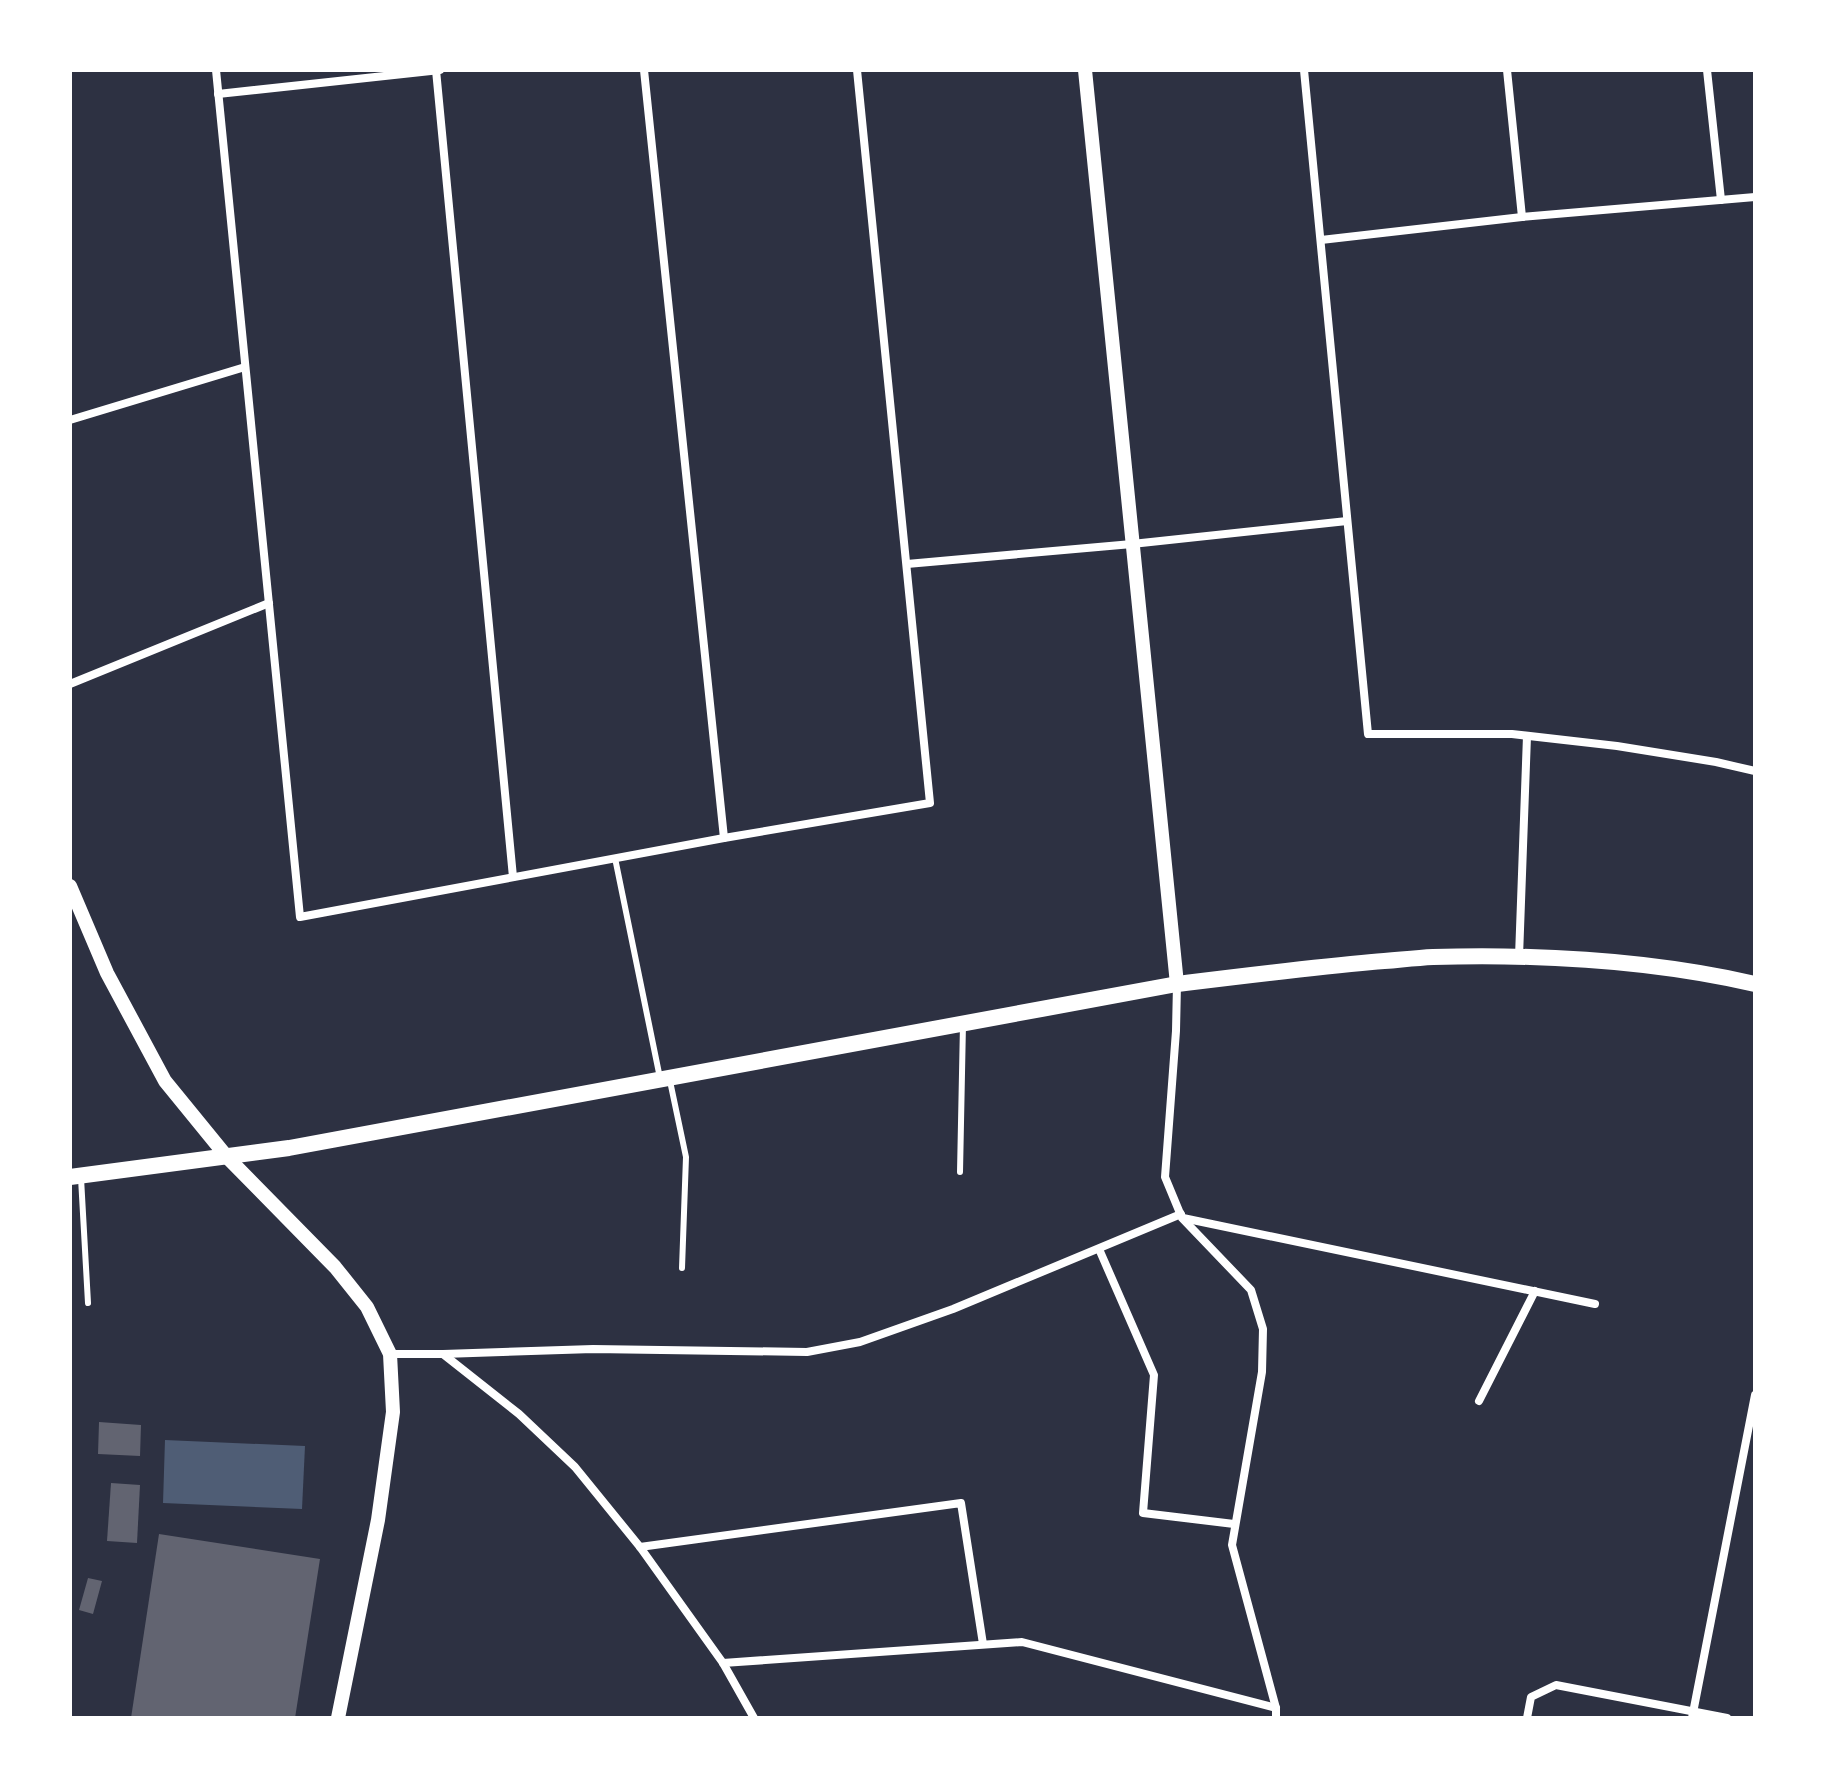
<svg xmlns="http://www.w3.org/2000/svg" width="1825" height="1788" font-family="'PT Serif',serif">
	<rect width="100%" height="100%" fill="#2d3142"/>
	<polygon fill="#4f5d75" points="165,1440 305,1446 302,1509 163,1503"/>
	<g fill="#626471">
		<polygon points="99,1422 141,1425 140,1456 98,1454"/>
		<polygon points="111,1483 140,1485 137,1543 107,1541"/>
		<polygon points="159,1534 320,1559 295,1718 131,1718"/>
		<polygon points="88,1578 102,1581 93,1614 79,1610"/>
	</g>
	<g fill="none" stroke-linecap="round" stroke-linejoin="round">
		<g stroke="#fff" stroke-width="6">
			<polyline points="615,858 660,1078"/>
			<polyline points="670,1081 686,1157 682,1268"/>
			<polyline points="960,1172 963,1024"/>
			<polyline points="81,1178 88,1303"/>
		</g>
		<g stroke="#fff" stroke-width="8">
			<polyline points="216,70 300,917 724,838 930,803 857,70"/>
			<polyline points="436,70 513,877"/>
			<polyline points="644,70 724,838"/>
			<polyline points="1304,70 1368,734 1512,734 1617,746 1716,762 1755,771"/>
			<polyline points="1507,70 1522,217"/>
			<polyline points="1707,70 1721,200"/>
			<polyline points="218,94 440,70"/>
			<polyline points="1321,240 1522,217 1755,197"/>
			<polyline points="70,420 245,367"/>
			<polyline points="907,564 1132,544 1347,521"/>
			<polyline points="70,684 269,603"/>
			<polyline points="1519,957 1527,736"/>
			<polyline points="1177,984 1176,1031 1165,1177 1182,1218 1251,1290 1263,1329 1262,1372 1232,1545 1276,1708 1276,1718"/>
			<polyline points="1183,1218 1595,1304"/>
			<polyline points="1099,1249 1154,1375 1143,1513 1234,1524"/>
			<polyline points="390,1354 443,1354 519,1414 575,1467 640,1547 723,1663 754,1718"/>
			<polyline points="443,1354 593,1349 807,1352 860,1342 953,1309 1181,1214"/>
			<polyline points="1479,1401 1535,1291"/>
			<polyline points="640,1547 961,1503 983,1644"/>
			<polyline points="723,1663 1022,1642 1276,1708"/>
			<polyline points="1527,1718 1531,1697 1556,1685 1727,1718"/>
			<polyline points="1692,1718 1755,1395"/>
		</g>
		<g stroke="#fff" stroke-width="14">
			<polyline points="1085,70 1177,984"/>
			<polyline points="70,886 107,973 165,1081 227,1157 335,1267 367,1307 390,1354 393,1412 378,1520 338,1718"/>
		</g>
		<path stroke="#fff" stroke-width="16" d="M70,1177L289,1148L1177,984C1242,976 1306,968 1372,962C1392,961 1412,958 1433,957C1540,954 1650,960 1755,984"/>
	</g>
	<rect width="1825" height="1788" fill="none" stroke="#ffffff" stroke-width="144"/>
</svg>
